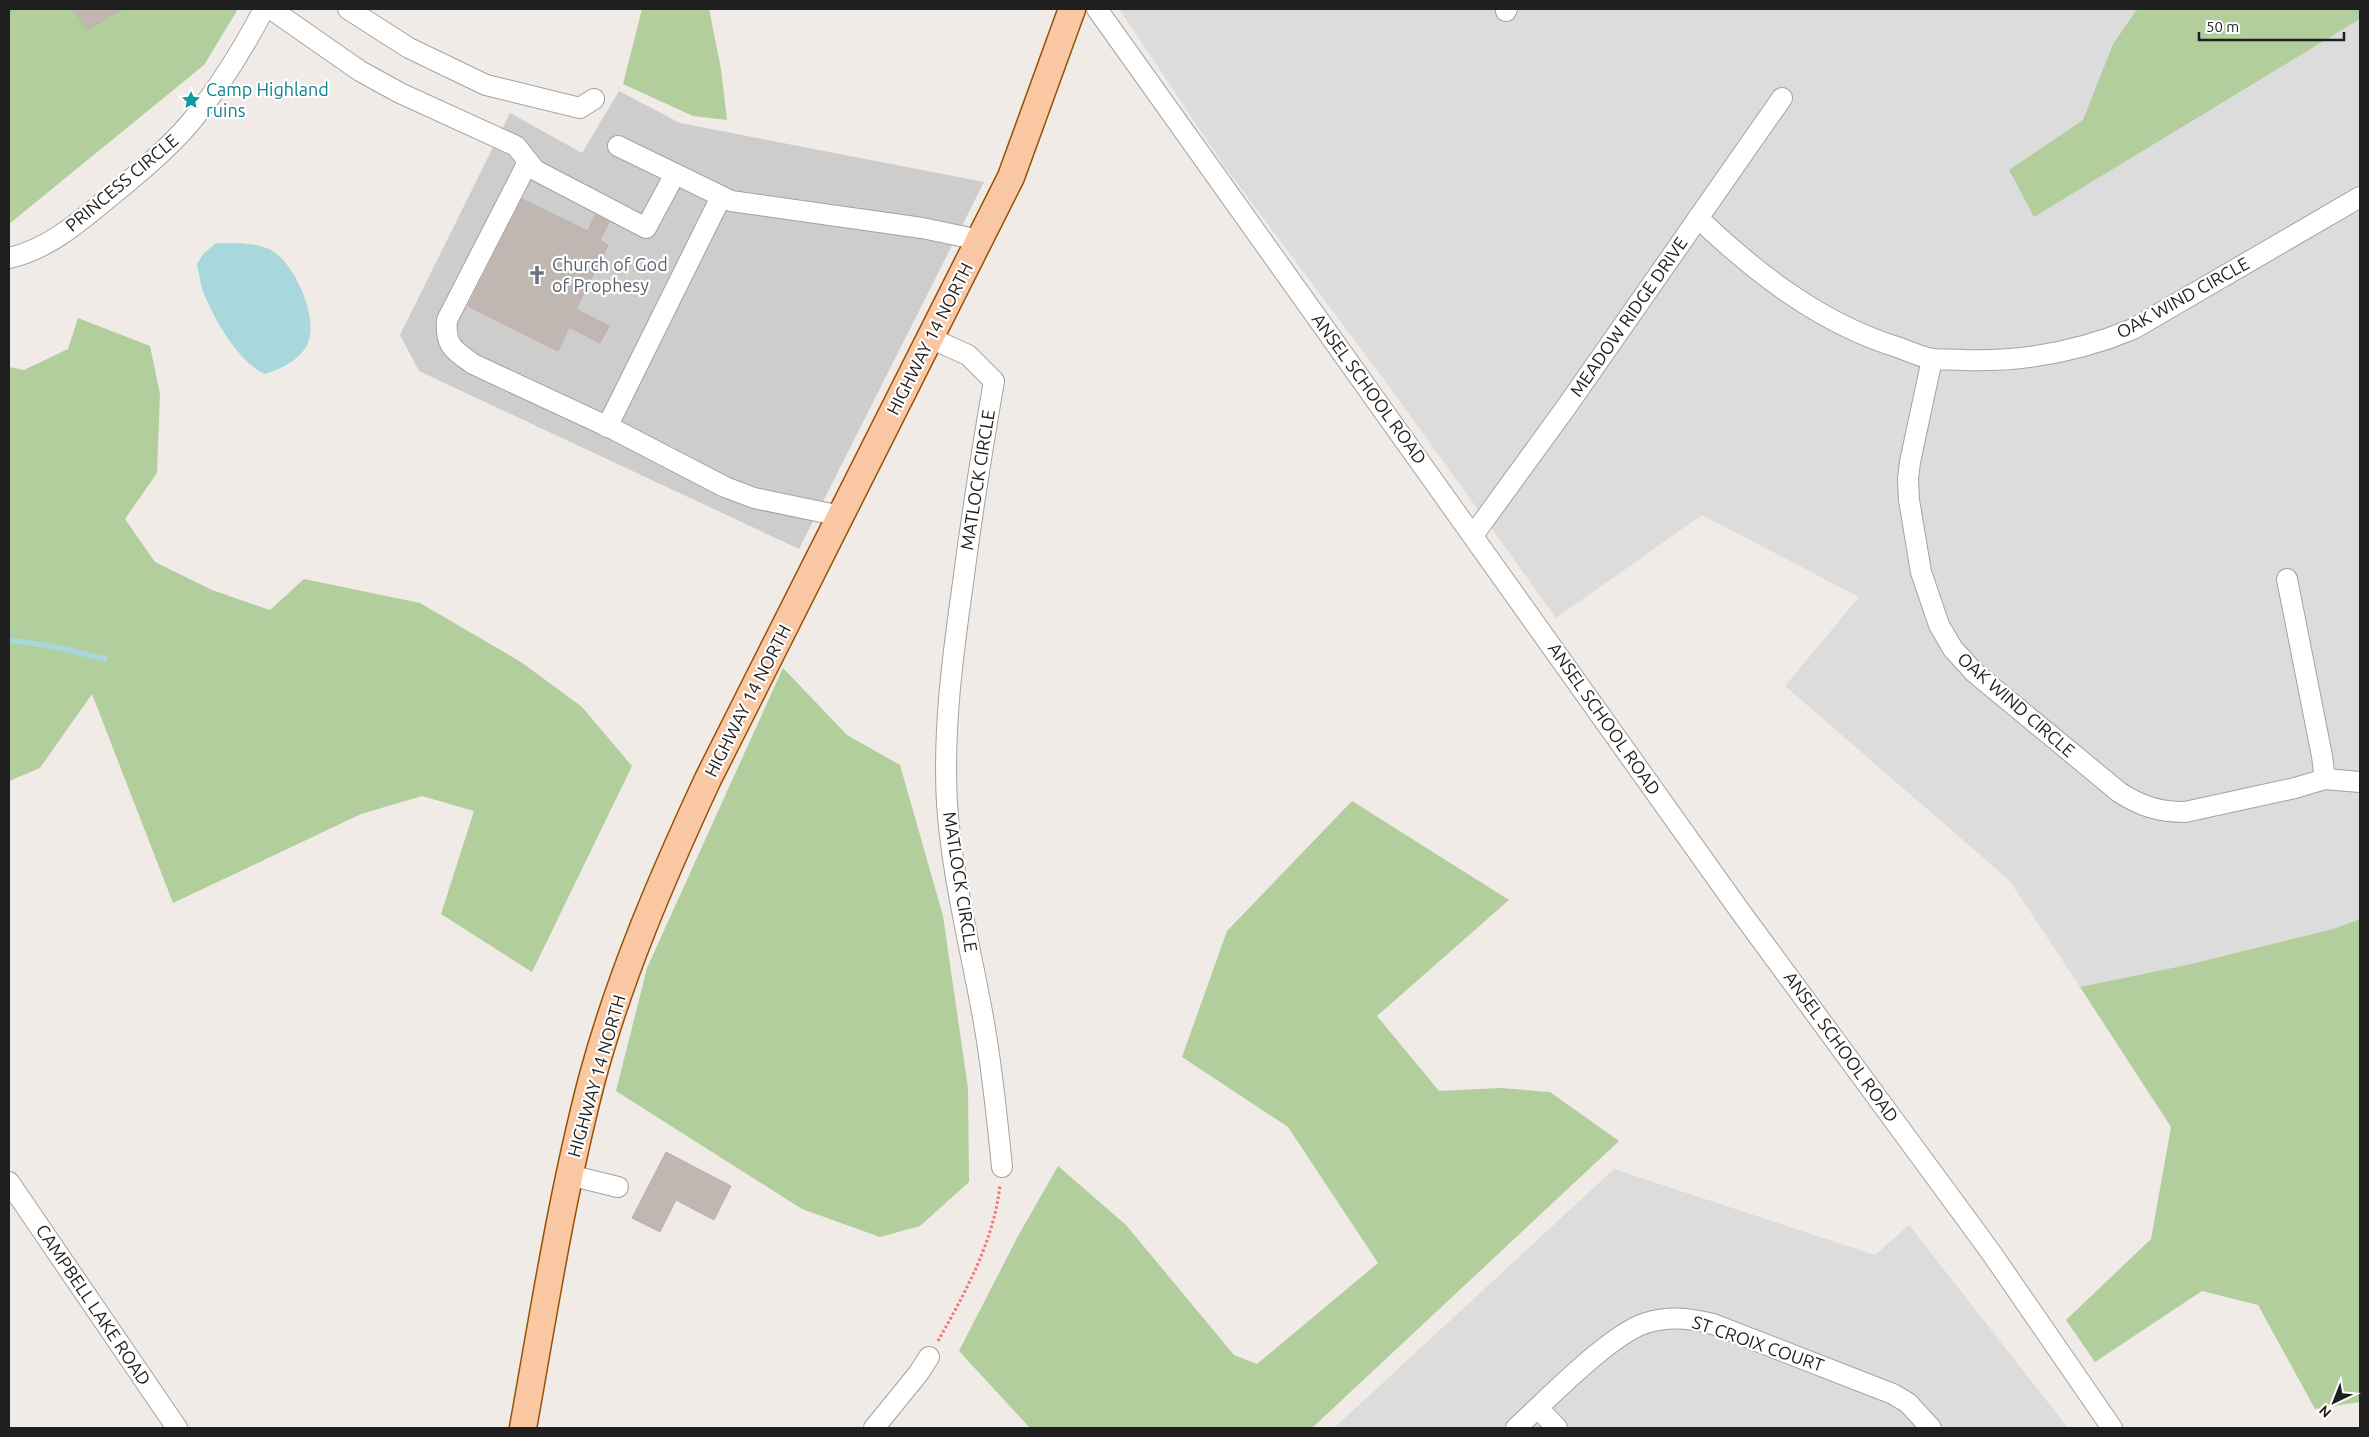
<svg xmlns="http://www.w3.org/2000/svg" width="2369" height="1437" font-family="Ubuntu,sans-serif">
	<rect width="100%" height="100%" fill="#f0ebe6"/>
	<g fill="#dddcdc">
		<polygon points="1119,9 2137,9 2113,44 2084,120 2009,170 2034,217 2360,19 2360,919 2333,929 2191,964 2080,987 2009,880 1785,686 1859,597 1702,515 1556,618 1394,393 1225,167"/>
		<polygon points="1614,1169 1875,1255 1909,1225 2068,1428 1334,1428"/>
	</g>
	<polygon fill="#cdcdcd" points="619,91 680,123 984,182 799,549 419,371 400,335 510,113 582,153"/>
	<g fill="#b1ce9c">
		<polygon points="9,9 238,9 204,65 9,224"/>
		<polygon points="642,9 709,9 721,69 727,120 693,116 623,84"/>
		<polygon points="2137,9 2360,9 2360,19 2034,217 2009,170 2083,120 2113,44"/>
		<polygon points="78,318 150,346 160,394 157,473 125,519 155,562 212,590 270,610 304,579 420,603 521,662 582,707 632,766 532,972 441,914 474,811 422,796 361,814 173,903 92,694 40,768 9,781 9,367 24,370 68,349"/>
		<polygon points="783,668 847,735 900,765 943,916 968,1088 969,1182 920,1226 880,1237 802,1209 616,1091 647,968"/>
		<polygon points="1352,801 1509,900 1377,1016 1439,1091 1501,1088 1550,1092 1619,1141 1312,1428 1030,1428 959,1351 1018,1236 1058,1166 1126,1225 1234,1355 1257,1364 1378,1263 1288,1127 1182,1057 1227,931"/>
		<polygon points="2360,919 2360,1402 2315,1409 2258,1305 2202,1291 2095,1362 2066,1320 2151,1239 2171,1127 2080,987 2191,964 2333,929"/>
	</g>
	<path fill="#a8d7dc" d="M216,243C234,243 257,242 273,251C296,266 321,322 306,347C297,362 280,369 265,374C239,363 213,318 203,291C200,283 199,273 197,264L203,254Z"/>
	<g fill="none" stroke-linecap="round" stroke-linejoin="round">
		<polyline stroke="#a8d7dc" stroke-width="5.5" points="9,640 52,646 105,659"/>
	</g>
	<g fill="#c0b6b2" stroke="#c1b0a9">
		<polygon points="74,9 122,9 87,30"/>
		<polygon points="522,199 588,231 595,215 609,222 600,240 608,245 576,309 609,326 600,343 569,327 558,351 468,306"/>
		<polygon points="666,1152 731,1186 714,1220 676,1200 660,1232 632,1218"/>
	</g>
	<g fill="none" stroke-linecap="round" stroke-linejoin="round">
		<g stroke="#a3a3a3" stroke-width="22">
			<g id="minor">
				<polyline points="271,9 360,71 400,93 516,146 535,170 646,228 675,174"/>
				<polyline points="348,9 409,48 486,85 580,108 594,99"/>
				<polyline points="1097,9 1740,911 1990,1251 2112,1428"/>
				<polyline points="1506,11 1507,9"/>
				<polyline points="618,146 731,201 922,228 980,240"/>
				<path d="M528,162L447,320C445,346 453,349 473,364L615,430L725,487L754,498L841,516"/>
				<path d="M1698,218C1757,274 1821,324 1900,348C1910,352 1922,357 1932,359C1942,360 1953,359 1963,360C2022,362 2078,352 2133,329L2360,197"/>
				<path d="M9,258C46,250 77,224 106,200C135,176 165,152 190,123C219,88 243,49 264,9"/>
				<path d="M930,338L968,355L994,381C982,450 971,520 962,590C952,661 943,732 947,804C952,876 970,946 983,1017C992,1066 997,1116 1002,1167"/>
				<path d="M1932,359L1910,462L1908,479L1909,500L1921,572L1939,625L1953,649L1975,673L2119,792C2140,806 2159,812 2185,812L2295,788L2325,779L2360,782"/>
				<polyline points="607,427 721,197"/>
				<polyline points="1474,534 1567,406 1782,98"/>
				<polyline points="2287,579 2322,756 2325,779"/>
				<polyline points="569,1175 618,1187"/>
				<polyline points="9,1182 177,1428"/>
				<polyline points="1538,1408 1557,1428"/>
				<polyline points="874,1428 918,1374 929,1357"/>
				<path d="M1516,1428C1546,1401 1610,1334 1646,1323C1669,1316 1690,1318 1713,1324L1893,1394L1908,1403L1931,1428"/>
			</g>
		</g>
		<g stroke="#965204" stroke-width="29">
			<path id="major" d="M523,1428C544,1311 562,1194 592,1079C620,975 663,876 708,779L1011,177L1072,9"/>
		</g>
		<path stroke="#f67175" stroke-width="3" stroke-dasharray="2.5 2.5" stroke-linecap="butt" d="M938,1341C965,1293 994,1241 1000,1185"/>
		<use href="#minor" stroke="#fff" stroke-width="20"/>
		<use href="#major" stroke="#f9c8a2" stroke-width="26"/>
	</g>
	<defs>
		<g id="sight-bare" transform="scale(1.5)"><path d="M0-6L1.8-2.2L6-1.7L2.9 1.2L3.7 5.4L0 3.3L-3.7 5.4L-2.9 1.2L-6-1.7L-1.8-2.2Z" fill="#0f9aa8" stroke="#fff" stroke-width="2.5" paint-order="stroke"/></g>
		<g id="church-bare" transform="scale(1.5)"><path d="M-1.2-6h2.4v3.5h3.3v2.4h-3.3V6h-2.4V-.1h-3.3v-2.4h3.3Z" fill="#6b7280" stroke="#fff" stroke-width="2.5" paint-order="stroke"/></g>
	</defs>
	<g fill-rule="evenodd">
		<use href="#sight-bare" x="191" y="100"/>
		<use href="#church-bare" x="537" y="275"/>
	</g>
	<g text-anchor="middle" stroke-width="4.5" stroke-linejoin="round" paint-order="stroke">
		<g font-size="18" fill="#0d838f" stroke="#fff" text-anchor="start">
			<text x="206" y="96">Camp Highland<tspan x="206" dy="21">ruins</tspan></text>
		</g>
		<g font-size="18" fill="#1f1f1f" stroke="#fff">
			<text transform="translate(122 183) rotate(-40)" y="6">PRINCESS CIRCLE</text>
			<text transform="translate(2183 298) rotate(-29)" y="6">OAK WIND CIRCLE</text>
			<text transform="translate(1629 317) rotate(-55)" y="6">MEADOW RIDGE DRIVE</text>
			<text transform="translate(930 339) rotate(-63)" y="6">HIGHWAY 14 NORTH</text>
			<text transform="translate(1369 389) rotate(54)" y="6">ANSEL SCHOOL ROAD</text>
			<text transform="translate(978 480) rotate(-81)" y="6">MATLOCK CIRCLE</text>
			<text transform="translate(748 701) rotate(-63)" y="6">HIGHWAY 14 NORTH</text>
			<text transform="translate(2016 705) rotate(41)" y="6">OAK WIND CIRCLE</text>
			<text transform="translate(1604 719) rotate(55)" y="6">ANSEL SCHOOL ROAD</text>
			<text transform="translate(960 882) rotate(81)" y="6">MATLOCK CIRCLE</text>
			<text transform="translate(1841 1047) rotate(54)" y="6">ANSEL SCHOOL ROAD</text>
			<text transform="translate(597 1076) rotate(-74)" y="6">HIGHWAY 14 NORTH</text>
			<text transform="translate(93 1305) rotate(56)" y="6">CAMPBELL LAKE ROAD</text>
			<text transform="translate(1758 1344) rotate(19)" y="6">ST CROIX COURT</text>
		</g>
		<g font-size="18" fill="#5b616d" stroke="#fff" text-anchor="start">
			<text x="552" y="271">Church of God<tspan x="552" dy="21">of Prophesy</tspan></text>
		</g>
	</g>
	<rect width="2369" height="1437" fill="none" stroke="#1f1f1f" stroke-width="20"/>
	<g transform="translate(2334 1402) rotate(223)" stroke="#ffffff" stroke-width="4" paint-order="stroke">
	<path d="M0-4L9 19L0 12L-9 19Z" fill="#1f1f1f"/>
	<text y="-8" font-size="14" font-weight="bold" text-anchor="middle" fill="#1f1f1f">N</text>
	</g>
	<path d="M2199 32v8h145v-8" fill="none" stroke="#1f1f1f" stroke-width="2.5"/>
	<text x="2206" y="32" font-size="15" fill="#1f1f1f" stroke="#ffffff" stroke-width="4" paint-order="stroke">50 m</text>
</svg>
